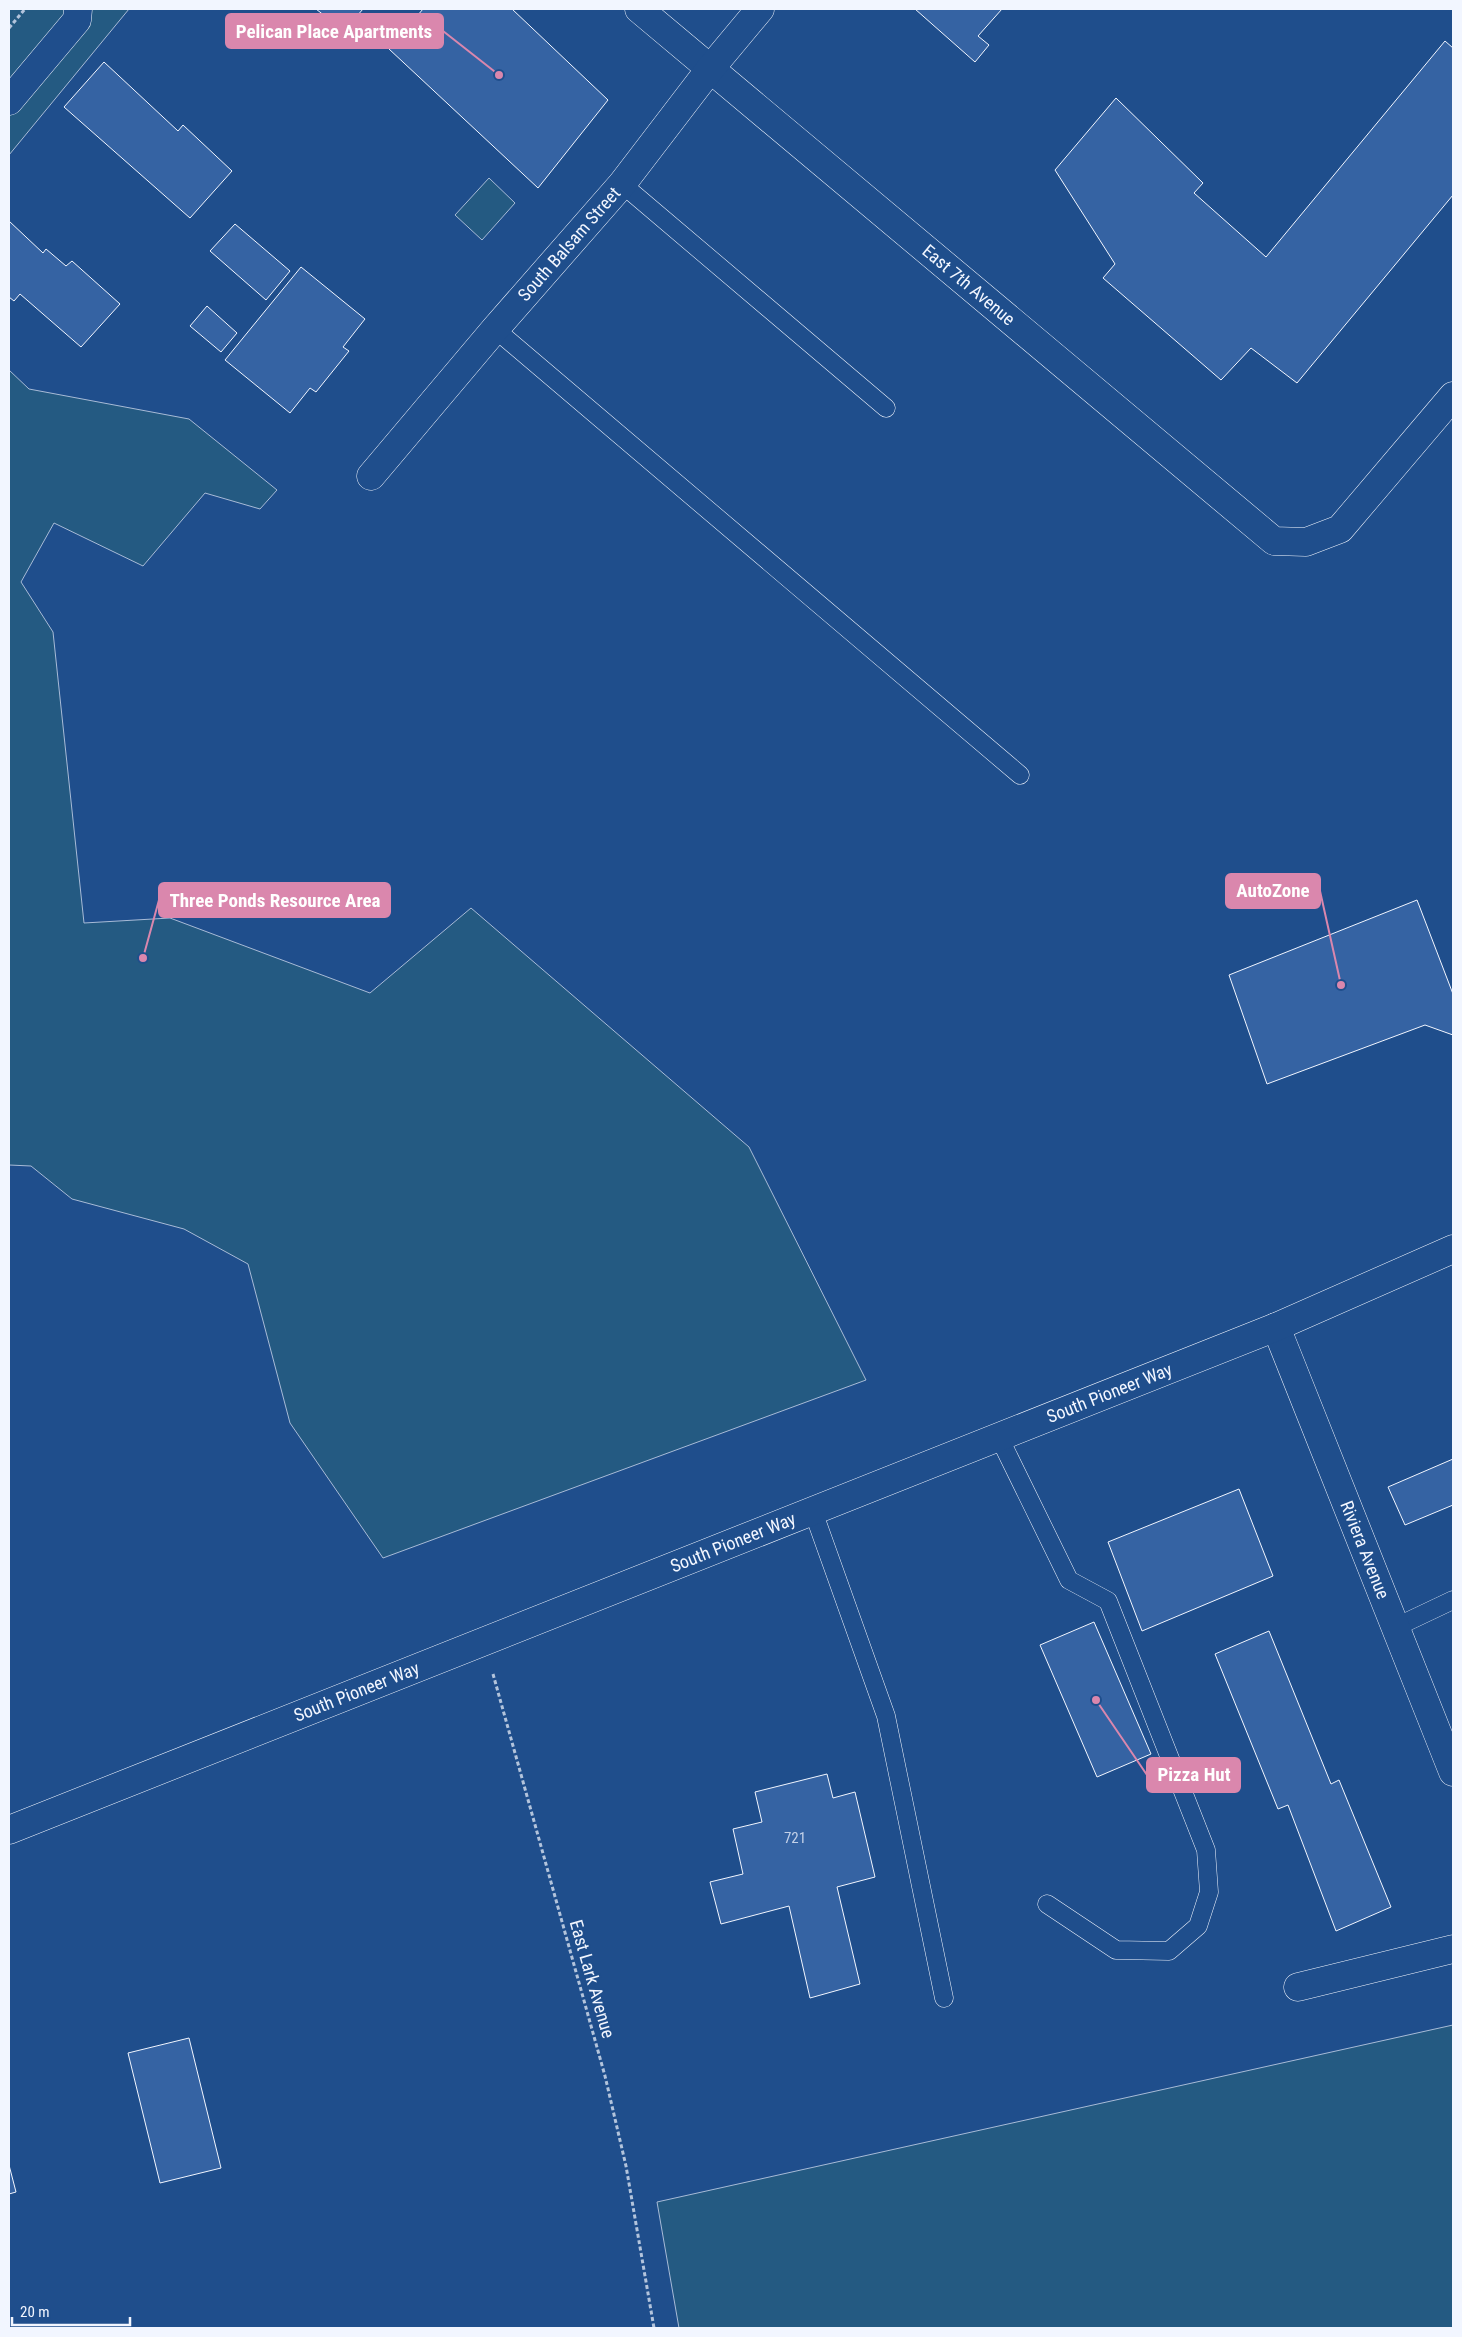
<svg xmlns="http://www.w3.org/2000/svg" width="1462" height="2337" font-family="'Roboto Condensed',sans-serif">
	<rect width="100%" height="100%" fill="#1f4e8c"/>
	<g fill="#245a82" stroke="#a8bbd7">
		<polygon points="9,9 129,9 9,155"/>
		<polygon points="489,178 515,203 482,240 455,215"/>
		<polygon points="9,370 29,389 189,419 277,490 260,509 205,493 143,566 54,523 21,582 53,632 84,923 170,918 370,993 471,908 749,1147 866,1380 383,1558 290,1423 248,1264 184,1229 72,1199 31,1166 9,1165"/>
		<polygon points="1453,2025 1453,2328 679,2328 657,2202"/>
	</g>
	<g fill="#3563a3" stroke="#f2f6ff">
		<polygon points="316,9 363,9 344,31"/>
		<polygon points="423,9 512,9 608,100 538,188 389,49"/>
		<polygon points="915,9 1002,9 978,36 989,45 975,62"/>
		<polygon points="1445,41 1453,48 1453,195 1297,383 1251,348 1221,380 1103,278 1115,264 1055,170 1116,98 1203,183 1194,193 1266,257"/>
		<polygon points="104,62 178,131 183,125 232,171 190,218 64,107"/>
		<polygon points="9,221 43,253 46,249 66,266 72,261 120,304 81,347 20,294 14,301 9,297"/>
		<polygon points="235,224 290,271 266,300 210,251"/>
		<polygon points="301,267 365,319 343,347 349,351 316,392 310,388 290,413 225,360"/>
		<polygon points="207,306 237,333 221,352 190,326"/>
		<polygon points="1417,900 1453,994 1453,1035 1425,1025 1267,1084 1229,975"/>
		<polygon points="1453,1459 1453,1505 1405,1525 1388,1487"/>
		<polygon points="1239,1489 1273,1576 1142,1631 1108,1542"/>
		<polygon points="1094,1622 1151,1754 1097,1777 1040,1645"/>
		<polygon points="1269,1631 1331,1784 1339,1780 1391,1907 1336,1931 1288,1805 1278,1809 1215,1654"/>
		<polygon points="827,1774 833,1798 855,1792 875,1877 837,1887 860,1984 810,1998 789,1906 721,1924 710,1882 743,1874 733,1829 762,1822 755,1792"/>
		<polygon points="189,2038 221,2168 160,2183 128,2053"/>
		<polygon points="9,2165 16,2192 9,2194"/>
	</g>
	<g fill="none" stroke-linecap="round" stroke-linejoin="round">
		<g stroke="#f2f6ff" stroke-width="19">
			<g id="lane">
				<polyline points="622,184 886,408"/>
				<polyline points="495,329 1020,775"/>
				<polyline points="999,1437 1069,1580 1108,1601 1206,1850 1209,1892 1198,1926 1169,1951 1116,1950 1047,1904"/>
				<polyline points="813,1511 886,1716 944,1998"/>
				<polyline points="1396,1627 1453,1600"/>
			</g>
		</g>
		<g stroke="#f2f6ff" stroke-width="29">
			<g id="street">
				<path id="s1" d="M639,9L1274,541L1306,542L1340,529L1453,396"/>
				<polyline points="9,101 77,20 78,9"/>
				<path id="s2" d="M371,476L495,329L622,184L710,69L760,9"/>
				<path id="s3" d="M1276,1327L1453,1772"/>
				<polyline points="1298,1987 1453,1949"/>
			</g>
		</g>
		<g stroke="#f2f6ff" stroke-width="29">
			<g id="primary">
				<path id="s4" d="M9,1830L1276,1327L1453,1249"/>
			</g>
		</g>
		<g stroke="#b3c4dc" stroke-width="3" stroke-dasharray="4 2.5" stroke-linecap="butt">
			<polyline points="9,28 25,9"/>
			<polyline points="493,1674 605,2076 626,2166 654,2328"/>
		</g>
		<use href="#lane" stroke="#1f4e8c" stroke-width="18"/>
		<use href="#street" stroke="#1f4e8c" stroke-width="28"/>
		<use href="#primary" stroke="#1f4e8c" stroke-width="28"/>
	</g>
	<g text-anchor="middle" stroke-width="4" stroke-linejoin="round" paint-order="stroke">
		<g font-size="15" fill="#c3d1e8">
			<text x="795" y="1843">721</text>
		</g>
		<g font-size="18" fill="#f2f6ff" stroke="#1f4e8c">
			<text dy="6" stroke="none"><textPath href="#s2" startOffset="305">South Balsam Street</textPath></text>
			<text dy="6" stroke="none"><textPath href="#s1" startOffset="430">East 7th Avenue</textPath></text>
			<text dy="6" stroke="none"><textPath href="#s4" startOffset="1184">South Pioneer Way</textPath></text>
			<text dy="6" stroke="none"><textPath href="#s4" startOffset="779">South Pioneer Way</textPath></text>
			<text dy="6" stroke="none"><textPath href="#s3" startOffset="240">Riviera Avenue</textPath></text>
			<text dy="6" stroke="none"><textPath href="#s4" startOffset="374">South Pioneer Way</textPath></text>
			<text transform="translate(592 1979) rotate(74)" y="6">East Lark Avenue</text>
		</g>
	</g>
	<path fill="none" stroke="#da87ad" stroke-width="2" d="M499 75L443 31M1341 985L1320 891M143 958L159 900M1096 1700L1147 1775"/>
	<g fill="#da87ad" stroke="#1f4e8c" stroke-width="2">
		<circle cx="499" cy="75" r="5"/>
		<circle cx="1341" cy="985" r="5"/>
		<circle cx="143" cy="958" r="5"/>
		<circle cx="1096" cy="1700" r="5"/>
	</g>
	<g fill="#da87ad" stroke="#da87ad" stroke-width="2">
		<rect x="226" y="14" width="217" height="34" rx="5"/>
		<rect x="1226" y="874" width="94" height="34" rx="5"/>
		<rect x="159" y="883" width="231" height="34" rx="5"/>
		<rect x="1147" y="1758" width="93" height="34" rx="5"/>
	</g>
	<g font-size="19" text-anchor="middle" font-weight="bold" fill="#fff">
		<text x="334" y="38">Pelican Place Apartments</text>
		<text x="1273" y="897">AutoZone</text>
		<text x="275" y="907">Three Ponds Resource Area</text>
		<text x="1194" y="1781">Pizza Hut</text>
	</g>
	<rect width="1462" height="2337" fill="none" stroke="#f2f6ff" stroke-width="20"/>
	<path d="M12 2317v8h118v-8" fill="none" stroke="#f2f6ff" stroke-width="2.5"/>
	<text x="20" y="2317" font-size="15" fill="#f2f6ff" stroke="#1f4e8c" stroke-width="4" paint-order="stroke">20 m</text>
</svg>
